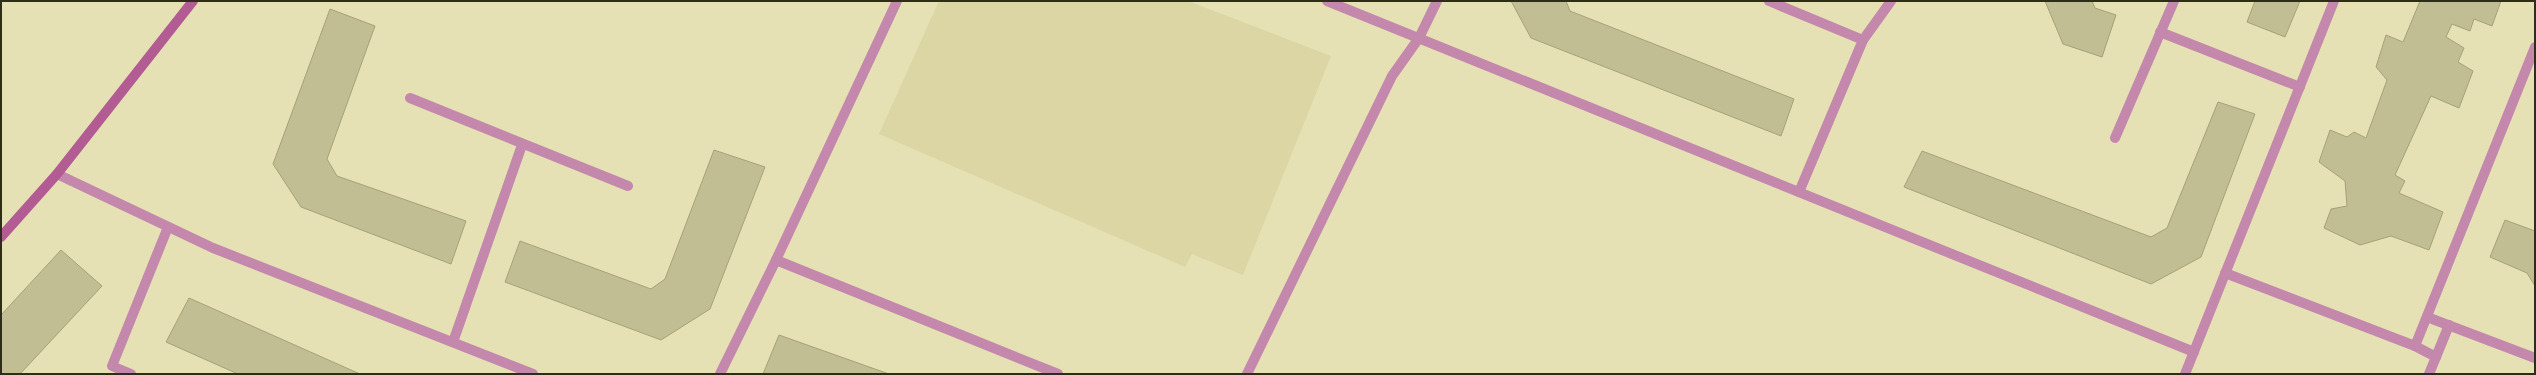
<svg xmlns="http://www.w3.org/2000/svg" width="2536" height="375" font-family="Inter,sans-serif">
	<rect width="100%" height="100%" fill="#e5e1b5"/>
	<polygon fill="#dbd6a3" points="939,1 1188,1 1331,56 1243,275 1192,254 1185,267 879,134"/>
	<g fill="#c2be93" stroke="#a6a278">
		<polygon points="1511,1 1566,1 1570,11 1794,99 1781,136 1531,38"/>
		<polygon points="2045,1 2092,1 2095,8 2116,15 2102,57 2063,44"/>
		<polygon points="2255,1 2300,1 2285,37 2247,22"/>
		<polygon points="2420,1 2501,1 2492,26 2474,19 2470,31 2452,24 2446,37 2464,48 2458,62 2473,71 2459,108 2431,96 2395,175 2405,181 2399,193 2443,212 2429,250 2391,236 2360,245 2324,228 2331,209 2347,206 2345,181 2319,162 2330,130 2347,137 2354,132 2366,138 2387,80 2376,67 2386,35 2403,42"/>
		<polygon points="330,9 375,26 327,159 337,176 466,221 451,264 301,207 273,164"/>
		<polygon points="2218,102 2255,114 2201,257 2151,284 1904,187 1922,151 2151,237 2167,228"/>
		<polygon points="714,150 765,167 710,309 661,340 505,282 520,241 651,289 665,279"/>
		<polygon points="2505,220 2535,231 2535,286 2527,273 2490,257"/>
		<polygon points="61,250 102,286 20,374 1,374 1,315"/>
		<polygon points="189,298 360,374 238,374 166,342"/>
		<polygon points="779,335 889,374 763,374"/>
	</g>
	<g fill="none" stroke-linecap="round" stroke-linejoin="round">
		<g stroke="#c488ac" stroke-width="10">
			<polyline points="1327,1 2194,352"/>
			<polyline points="1769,1 1863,40"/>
			<polyline points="2160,32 2300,87"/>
			<polyline points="410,98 628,186"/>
			<polyline points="2115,138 2174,1"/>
			<polyline points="57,174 213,248 533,374"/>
			<polyline points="1799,192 1863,40 1891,1"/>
			<polyline points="776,260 1058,374"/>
			<polyline points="2225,273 2415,346 2535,47"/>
			<polyline points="2427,317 2535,358"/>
			<polyline points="453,342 522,145"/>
			<polyline points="2415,346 2436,357 2429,374"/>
			<polyline points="2436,357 2449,325"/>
			<polyline points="131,374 112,366 168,227"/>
			<polyline points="720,374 776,260 897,1"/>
			<polyline points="1247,374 1392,76 1419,38 1437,1"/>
			<polyline points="2185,374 2334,1"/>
		</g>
		<polyline stroke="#b35c93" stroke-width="10" points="1,237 57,174 193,1"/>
	</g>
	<rect width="2536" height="375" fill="none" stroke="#2e2c1b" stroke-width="4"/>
</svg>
